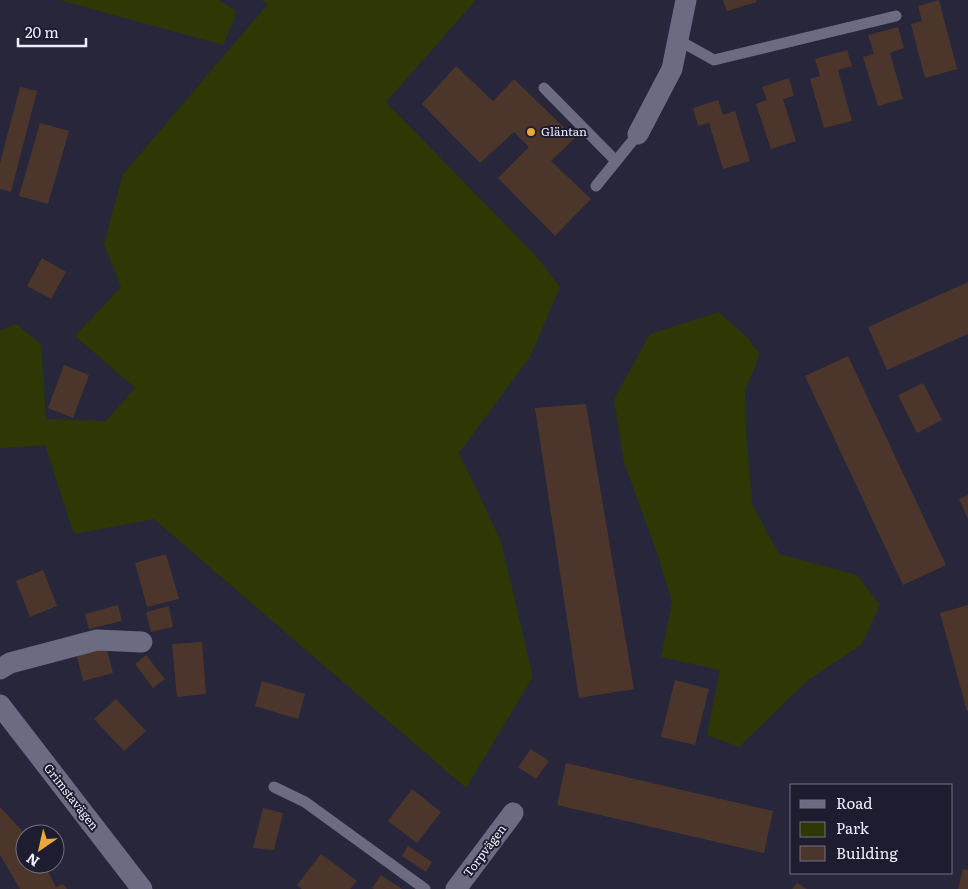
<svg xmlns="http://www.w3.org/2000/svg" width="968" height="889" font-family="Literata,serif">
	<rect width="100%" height="100%" fill="#27263a"/>
	<g fill="#2f3805">
		<polygon points="59,0 219,0 237,12 223,45"/>
		<polygon points="261,0 476,0 386,102 537,257 560,287 530,357 459,453 501,541 533,677 466,788 154,519 74,534 45,445 0,448 0,331 16,324 41,344 46,419 106,421 135,388 75,336 121,287 104,244 123,174 268,4"/>
		<polygon points="719,312 747,337 760,354 745,391 746,432 752,504 779,554 857,575 880,605 862,644 807,681 739,747 707,735 720,670 661,657 672,602 658,556 624,462 614,399 650,334"/>
	</g>
	<g fill="#4c362c">
		<polygon points="723,0 756,0 757,2 727,11"/>
		<polygon points="939,0 957,69 925,78 911,24 922,21 918,6"/>
		<polygon points="898,27 904,48 890,53 903,99 878,106 863,57 874,54 868,35"/>
		<polygon points="847,50 852,66 838,70 852,121 824,128 810,79 820,76 815,59"/>
		<polygon points="456,66 493,101 514,79 575,138 551,161 591,199 555,236 498,178 529,147 514,132 480,163 422,104"/>
		<polygon points="789,78 794,96 783,99 796,141 771,149 756,104 767,100 762,87"/>
		<polygon points="20,87 37,91 11,192 0,189 0,163"/>
		<polygon points="718,100 723,115 735,111 750,161 723,169 709,123 698,126 693,108"/>
		<polygon points="40,123 69,131 48,204 19,196"/>
		<polygon points="42,258 66,272 51,299 27,286"/>
		<polygon points="968,282 968,334 887,370 868,327"/>
		<polygon points="848,356 946,565 903,585 805,376"/>
		<polygon points="64,365 89,375 73,418 48,408"/>
		<polygon points="923,383 942,420 917,433 898,395"/>
		<polygon points="586,404 634,689 579,698 535,408"/>
		<polygon points="968,495 968,519 959,499"/>
		<polygon points="166,554 179,599 147,607 135,563"/>
		<polygon points="43,570 57,606 30,617 16,581"/>
		<polygon points="118,605 122,621 89,629 85,614"/>
		<polygon points="968,605 968,711 967,711 940,613"/>
		<polygon points="169,606 173,627 151,632 146,612"/>
		<polygon points="202,642 206,694 177,697 172,644"/>
		<polygon points="106,646 113,673 83,681 76,653"/>
		<polygon points="146,655 165,679 153,688 135,664"/>
		<polygon points="675,680 709,689 695,745 661,737"/>
		<polygon points="262,681 305,694 298,719 255,706"/>
		<polygon points="116,699 146,731 124,751 94,719"/>
		<polygon points="531,749 549,761 536,779 518,767"/>
		<polygon points="566,763 773,811 764,853 557,805"/>
		<polygon points="412,789 441,812 417,843 388,821"/>
		<polygon points="0,807 25,834 25,864 44,864 56,887 63,884 67,889 20,889 0,855"/>
		<polygon points="263,808 283,813 274,850 253,848"/>
		<polygon points="408,846 432,862 426,872 402,856"/>
		<polygon points="321,854 357,881 350,889 302,889 297,885"/>
		<polygon points="963,869 968,870 968,889 958,889"/>
		<polygon points="381,875 402,889 374,889 372,888"/>
		<polygon points="797,883 807,889 792,889"/>
	</g>
	<g fill="none" stroke-linecap="round" stroke-linejoin="round">
		<g stroke="#6c6b82" stroke-width="11">
			<polyline points="678,40 714,60 896,16"/>
			<polyline points="544,88 616,161"/>
			<polyline points="596,186 638,134"/>
			<polyline points="274,787 305,802 425,889"/>
		</g>
		<g stroke="#6c6b82" stroke-width="21">
			<polyline points="638,134 672,69 686,0"/>
			<polyline points="0,669 10,663 97,640 142,642"/>
			<polyline points="0,705 142,889"/>
			<polyline points="456,889 513,813"/>
		</g>
	</g>
	<circle fill="#eca93a" stroke="#1e1c2f" stroke-width="2" cx="531" cy="132" r="5"/>
	<g text-anchor="middle" stroke-width="4" stroke-linejoin="round" paint-order="stroke">
		<g font-size="12" fill="#eeeefc" stroke="#1e1c2f" text-anchor="start">
			<text x="541" y="136">Gläntan</text>
		</g>
		<g font-size="12" fill="#eeeefc" stroke="#1e1c2f">
			<text transform="translate(71 797) rotate(52)" y="4">Grimstavägen</text>
			<text transform="translate(485 851) rotate(-53)" y="4">Torpvägen</text>
		</g>
	</g>
	<rect x="790" y="784" width="162" height="90" fill="#1e1c2f" stroke="#717081"/>
	<rect x="800" y="800" width="25" height="8" fill="#6c6b82" stroke="#717081"/>
	<text x="836" y="809" font-size="15" fill="#eeeefc">Road</text>
	<rect x="800" y="822" width="25" height="15" fill="#2f3805" stroke="#717081"/>
	<text x="836" y="834" font-size="15" fill="#eeeefc">Park</text>
	<rect x="800" y="846" width="25" height="15" fill="#4c362c" stroke="#717081"/>
	<text x="836" y="859" font-size="15" fill="#eeeefc">Building</text>
	<g transform="translate(40 849) rotate(214)"><circle r="24" fill="#1e1c2f" stroke="#717081"/>
	<path d="M0-4L9 19L0 12L-9 19Z" fill="#eca93a"/>
	<text y="-8" font-size="14" font-weight="bold" text-anchor="middle" fill="#eeeefc">N</text>
	</g>
	<path d="M18 38v8h68v-8" fill="none" stroke="#eeeefc" stroke-width="2.5"/>
	<text x="25" y="38" font-size="15" fill="#eeeefc" stroke="#1e1c2f" stroke-width="4" paint-order="stroke">20 m</text>
</svg>
